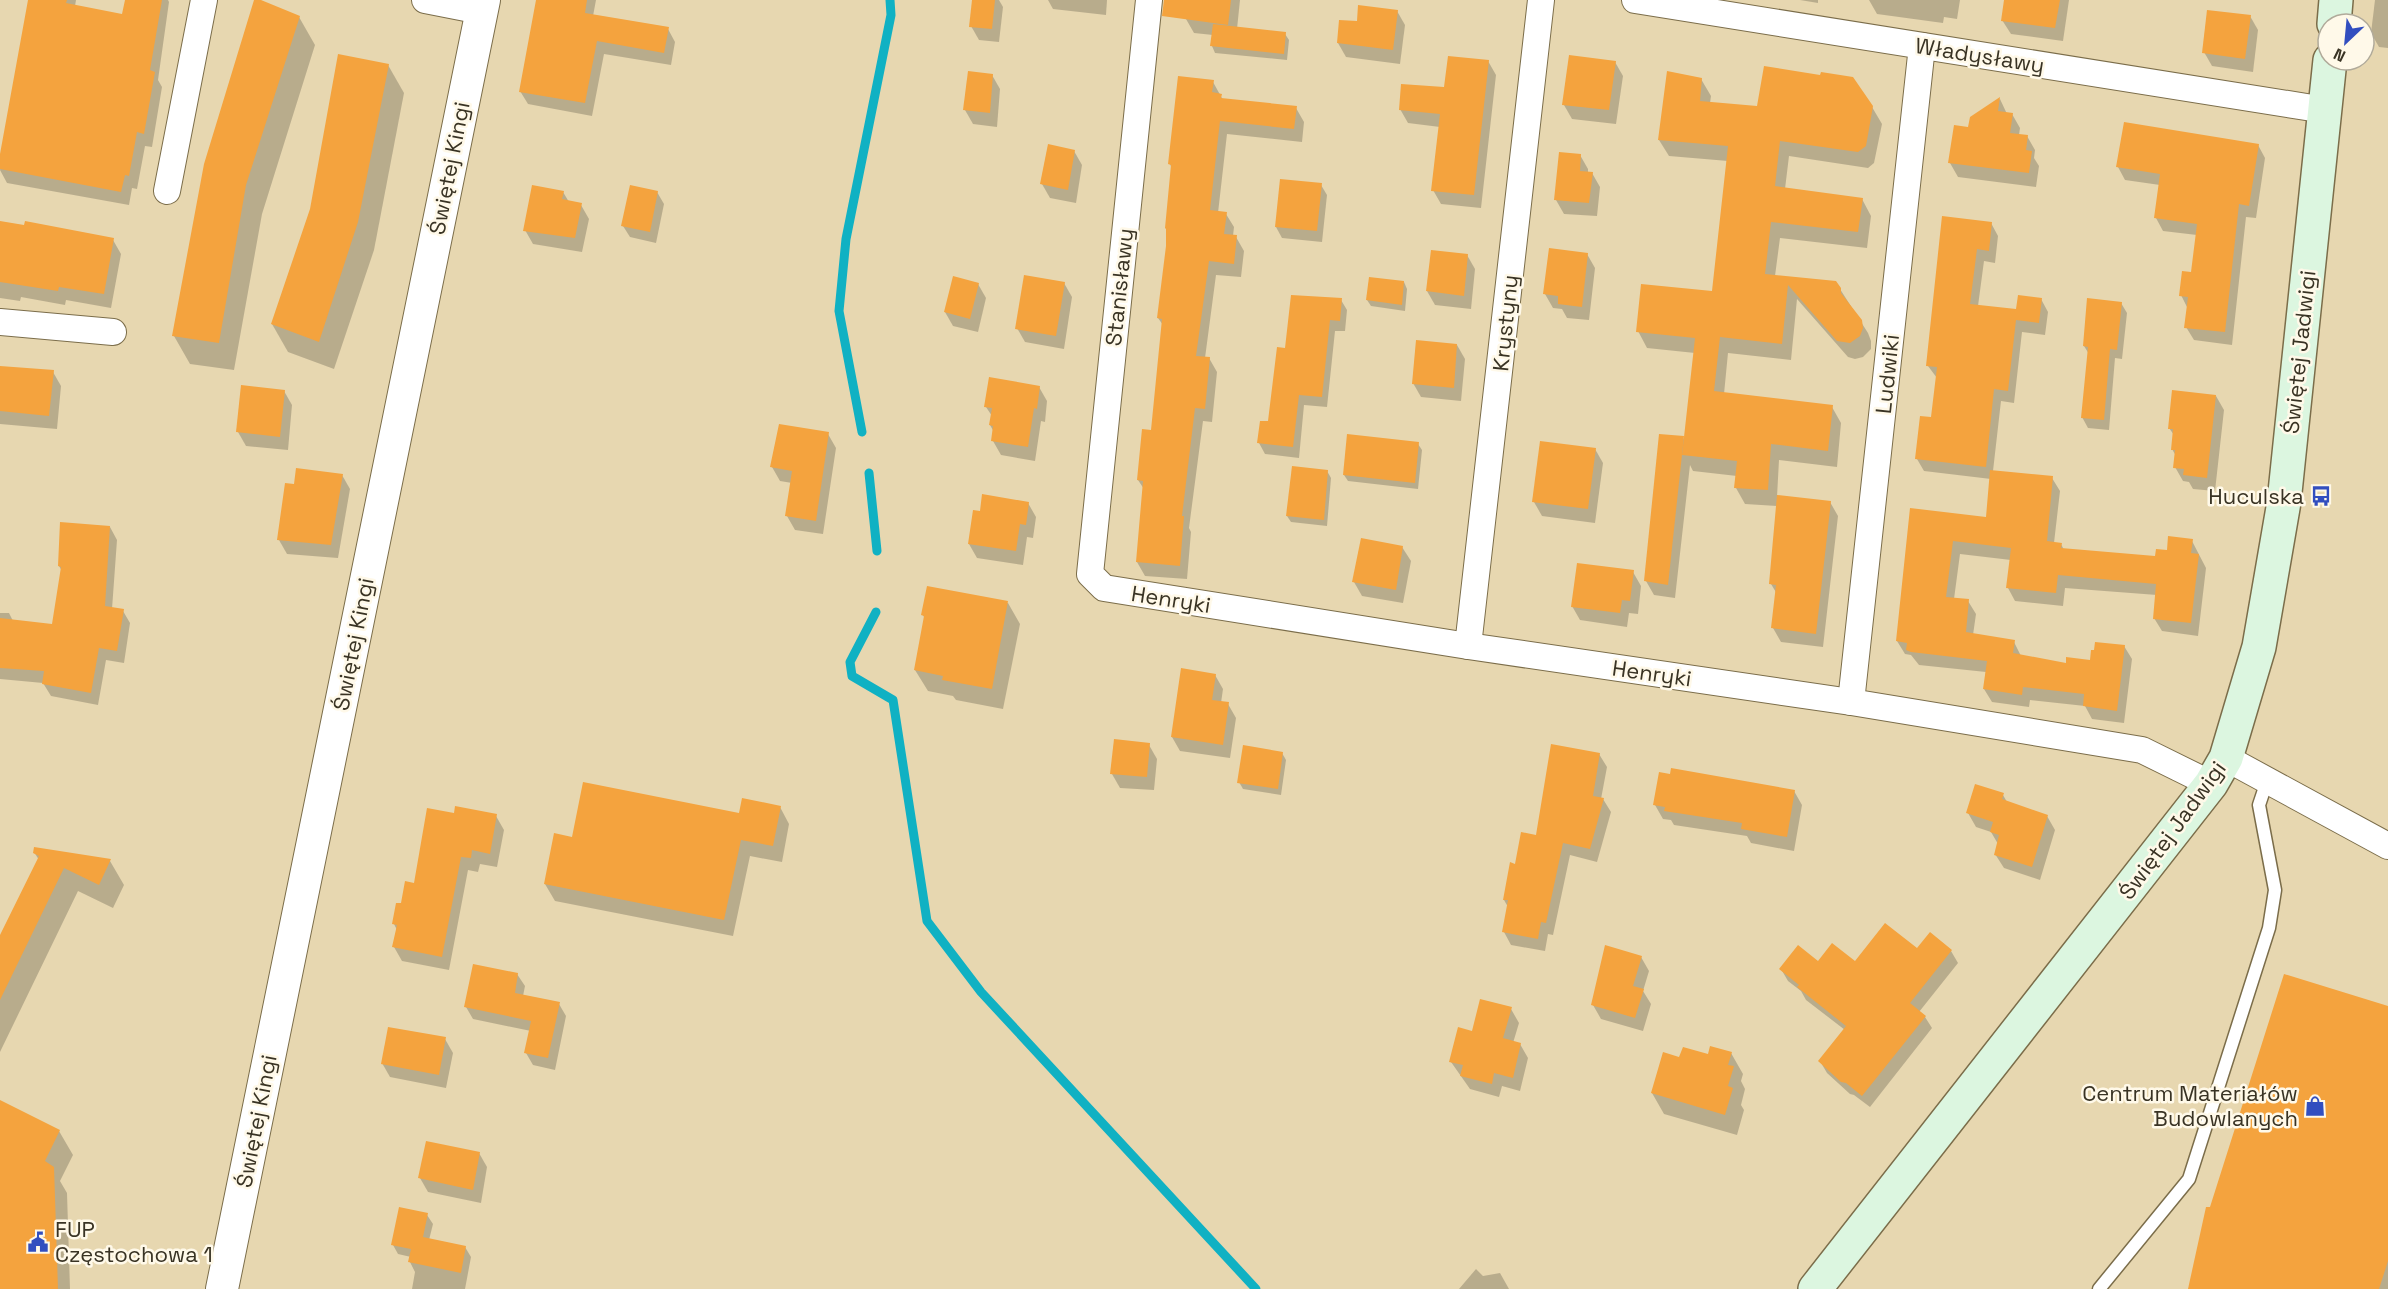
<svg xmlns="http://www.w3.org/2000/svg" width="2388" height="1289" font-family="'Space Grotesk',sans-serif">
	<rect width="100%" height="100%" fill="#e7d7b0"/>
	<g fill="#0003">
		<polygon points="31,0 76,0 75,6 123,16 126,0 168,0 169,2 158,80 162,87 152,147 145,146 137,189 132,188 129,205 7,183 0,170"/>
		<polygon points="256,0 299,17 315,45 262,214 234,370 190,364 174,336"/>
		<polygon points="537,0 596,0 593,16 668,29 675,42 671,65 604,54 592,116 528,104 520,91"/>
		<polygon points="973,0 999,0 1003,7 999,42 979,40 971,26"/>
		<polygon points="1048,0 1107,0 1106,15 1053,9"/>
		<polygon points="1188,0 1240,0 1237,29 1285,34 1289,40 1287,60 1215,53 1212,46 1213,35 1194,33 1186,19"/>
		<polygon points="1800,0 1818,0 1818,3"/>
		<polygon points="1869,0 1960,0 1957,19 1944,17 1943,23 1877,14"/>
		<polygon points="2006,0 2069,0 2063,41 2011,34 2002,20"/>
		<polygon points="2375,0 2388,0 2388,48 2379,47 2371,33"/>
		<polygon points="1397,11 1405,25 1400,64 1346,57 1338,43 1358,23"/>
		<polygon points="2250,16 2258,30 2253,72 2212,66 2204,52"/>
		<polygon points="1488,61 1496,75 1481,208 1441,204 1433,190 1440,127 1408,123 1400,109 1446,89"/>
		<polygon points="1615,62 1623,76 1616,124 1572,119 1564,105"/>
		<polygon points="388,65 404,93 374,250 334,369 288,352 272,324"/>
		<polygon points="992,75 1000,89 997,127 973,124 965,110"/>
		<polygon points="1701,79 1711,96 1710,103 1758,107 1872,107 1882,124 1874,163 1868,168 1789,156 1785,189 1862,199 1871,216 1867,248 1780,238 1775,276 1840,289 1868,333 1871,341 1871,349 1863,357 1855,359 1848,357 1797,299 1791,360 1728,353 1724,394 1832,407 1841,423 1837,467 1779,460 1777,497 1830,502 1838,516 1823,647 1781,642 1773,628 1777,594 1771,584 1777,506 1745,504 1736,488 1737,476 1693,471 1690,465 1675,598 1654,595 1646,581 1683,438 1685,441 1695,353 1647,348 1638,331 1713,293 1728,161 1669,156 1659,140"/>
		<polygon points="1213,82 1223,100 1296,108 1304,122 1302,142 1227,134 1218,213 1226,214 1234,227 1233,236 1236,237 1244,251 1241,277 1216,275 1205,358 1209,358 1217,372 1212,422 1203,421 1189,528 1191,532 1187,579 1145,576 1137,562 1144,489 1138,480 1152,432 1163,325 1158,318 1167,246 1172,169 1170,164"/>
		<polygon points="2000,99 2007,114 2012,114 2020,128 2019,135 2027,136 2035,150 2034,158 2039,166 2036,187 1958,177 1950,163 1970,129 1971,118"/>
		<polygon points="2258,145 2265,158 2256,218 2246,217 2232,345 2194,340 2186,327 2188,309 2181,295 2193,274 2197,235 2163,231 2156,218 2160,185 2125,180 2118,167"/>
		<polygon points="1074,151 1082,165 1076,203 1050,198 1042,184"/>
		<polygon points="1580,155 1588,169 1588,173 1592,173 1600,187 1597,216 1564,214 1556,200"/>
		<polygon points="1321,185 1327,195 1322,242 1282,238 1276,227"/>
		<polygon points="563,192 569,202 581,205 589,219 582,252 533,244 525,230"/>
		<polygon points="657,192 664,204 656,243 630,237 623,226"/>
		<polygon points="1944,217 1991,223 1998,236 1995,263 1984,261 1978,306 2017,311 2041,299 2048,312 2045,335 2022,332 2014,403 2001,401 1993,471 2052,478 2060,491 2054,543 2061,544 2064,550 2156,557 2192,541 2206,568 2198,636 2162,631 2154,618 2157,595 2065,588 2063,606 2015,601 2008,588 2011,560 1960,554 1954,599 1968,601 1976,614 1973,635 2014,642 2021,656 2067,664 2091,662 2124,646 2132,659 2124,723 2092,719 2085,706 2030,700 2029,707 1992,702 1984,689 1986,672 1919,665 1911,655 1905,654 1897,641 1911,510 1987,519 1991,479 1924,471 1917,459 1933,419 1937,378 1928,366"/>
		<polygon points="0,222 113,240 121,254 111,308 66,300 65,305 21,297 20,301 0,298"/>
		<polygon points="1587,254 1595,268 1589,320 1567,318 1562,309 1553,308 1545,294"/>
		<polygon points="1467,255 1475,269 1471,309 1435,305 1427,291"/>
		<polygon points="1404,282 1407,289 1405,311 1371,306 1367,300"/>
		<polygon points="1064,283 1072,297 1064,349 1025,342 1017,328"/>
		<polygon points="978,284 986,298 978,332 953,326 945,312"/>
		<polygon points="1341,300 1347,310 1345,331 1335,331 1327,407 1304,405 1299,458 1265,454 1259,443 1269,423 1287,350"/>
		<polygon points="2121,303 2127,313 2122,359 2115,358 2109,430 2088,428 2082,417 2089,354 2084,346"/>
		<polygon points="1457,345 1465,359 1461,401 1421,397 1413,383"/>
		<polygon points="0,367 53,372 61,386 57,429 0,424"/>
		<polygon points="1039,387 1047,401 1045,422 1041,421 1035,461 1001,455 993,441 994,432 990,425 992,416 986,407"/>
		<polygon points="284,391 292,405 288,450 246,446 238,432"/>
		<polygon points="2216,396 2224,410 2215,491 2193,489 2189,482 2183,481 2175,467 2176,456 2172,449 2174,435 2169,428"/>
		<polygon points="828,434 836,448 823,534 795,530 787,516 792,483 780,481 772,467"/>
		<polygon points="1418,444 1422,450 1418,489 1348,481 1344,475"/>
		<polygon points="1595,449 1603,463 1595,523 1542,516 1534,502"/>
		<polygon points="1327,471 1331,478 1327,526 1291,522 1287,516"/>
		<polygon points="342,475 350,489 338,558 287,554 279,540 295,485"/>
		<polygon points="1028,503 1036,517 1033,538 1027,537 1023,565 977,558 969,544 981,513"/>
		<polygon points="110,527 117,540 112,609 123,611 130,623 124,663 106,660 98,705 51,696 43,683 0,679 0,613 9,613 13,621 53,625 62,571 59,566"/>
		<polygon points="1402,547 1411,561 1403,603 1362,596 1354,582"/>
		<polygon points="1633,572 1641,586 1638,614 1629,613 1627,627 1580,620 1572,606"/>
		<polygon points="1008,603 1020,624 1003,709 956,700 953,696 928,691 915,670 925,619 923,615"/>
		<polygon points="1215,675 1223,689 1221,703 1228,704 1236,718 1230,758 1180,751 1172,737"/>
		<polygon points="1149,745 1157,759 1154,790 1120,788 1112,774"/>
		<polygon points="1282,753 1286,760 1281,795 1243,789 1239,782"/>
		<polygon points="1599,754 1607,767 1601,799 1603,799 1611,812 1597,862 1570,855 1553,935 1548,934 1545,951 1511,945 1504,932 1508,907 1504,900 1517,866"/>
		<polygon points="1794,791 1802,805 1794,851 1751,843 1747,836 1674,825 1671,820 1663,819 1655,805"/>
		<polygon points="2003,795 2007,802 2047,816 2055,830 2040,880 2004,868 1995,854 1998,844 1991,832 1976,827 1968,813"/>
		<polygon points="780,807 789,824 782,862 750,856 733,936 555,901 545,884 573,838 740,815"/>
		<polygon points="455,815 496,816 504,830 497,867 480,864 478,872 468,870 449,970 402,961 394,947 397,930 394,924 402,905"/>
		<polygon points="36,849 110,861 124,885 113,908 78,891 0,1052 0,938 39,860 34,852"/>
		<polygon points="1930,934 1951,951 1958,963 1919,1012 1925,1017 1932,1028 1870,1107 1854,1095 1850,1094 1827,1073 1820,1061 1845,1030 1806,1000 1801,991 1788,981 1781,969 1818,963 1855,963 1917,950"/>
		<polygon points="1641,957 1649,971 1643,991 1651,1004 1643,1031 1601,1019 1593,1005"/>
		<polygon points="517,974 525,986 523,996 559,1004 566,1016 555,1070 533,1065 526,1053 531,1031 473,1019 466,1007"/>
		<polygon points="2388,1008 2388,1289 2190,1289 2211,1208"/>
		<polygon points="1511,1009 1519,1023 1513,1043 1520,1044 1528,1058 1520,1091 1502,1086 1499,1097 1470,1089 1451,1062 1473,1032"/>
		<polygon points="445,1039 453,1053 446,1088 390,1077 382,1063"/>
		<polygon points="1731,1053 1743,1074 1741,1081 1745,1089 1741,1105 1744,1110 1737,1135 1664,1114 1652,1093 1680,1058"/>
		<polygon points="0,1102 59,1131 73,1155 60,1181 67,1193 70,1289 0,1289"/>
		<polygon points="479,1153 487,1167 481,1203 428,1192 420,1178"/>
		<polygon points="427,1215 433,1224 429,1240 465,1247 471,1257 465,1289 412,1289 415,1272 410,1262 411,1257 398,1254 393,1245"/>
		<polygon points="1476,1269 1483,1276 1500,1273 1509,1289 1459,1289"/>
	</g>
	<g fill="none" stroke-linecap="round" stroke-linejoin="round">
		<g stroke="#10b1c3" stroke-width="9">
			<polyline points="862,432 839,311 846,239 891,15 890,0"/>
			<polyline points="869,473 877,551"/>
			<polyline points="876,612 850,662 852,676 893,700 927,921 981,992 1256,1289"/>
		</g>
	</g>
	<g fill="#f4a33e">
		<polygon points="28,0 67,0 66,3 122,14 125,0 162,0 150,70 155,72 144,134 137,132 129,176 125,175 121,192 0,169 0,154"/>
		<polygon points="254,0 261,0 300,16 246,185 219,343 172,336 204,164"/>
		<polygon points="536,0 587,0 585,13 669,27 664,53 597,41 585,103 519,92"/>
		<polygon points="972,0 995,0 992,29 969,27"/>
		<polygon points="1164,0 1231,0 1228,25 1162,16"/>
		<polygon points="2004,0 2060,0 2055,28 2001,21"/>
		<polygon points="1358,5 1398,10 1393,50 1337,43 1339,20 1357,21"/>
		<polygon points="2207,10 2251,15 2245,59 2202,53"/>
		<polygon points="1213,24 1286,32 1284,54 1210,46"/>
		<polygon points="338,54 389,64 358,222 319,342 271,324 310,209"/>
		<polygon points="1569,55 1616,61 1609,110 1562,105"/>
		<polygon points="1448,56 1489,60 1474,195 1431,191 1440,114 1399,110 1401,84 1444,87"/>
		<polygon points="1764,66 1820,75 1821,72 1853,77 1873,106 1866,146 1858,152 1780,141 1775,186 1863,198 1858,232 1771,222 1765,274 1836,281 1841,288 1841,293 1862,320 1863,328 1860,336 1850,343 1837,341 1788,285 1782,344 1720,337 1714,391 1833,405 1828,451 1771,444 1768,490 1734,488 1737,461 1682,455 1695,338 1636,332 1641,284 1712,291 1728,146 1658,140 1667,71 1702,78 1700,101 1757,106"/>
		<polygon points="968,71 993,74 990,113 963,110"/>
		<polygon points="1178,76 1214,80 1212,92 1222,94 1221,98 1297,106 1294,129 1220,121 1210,210 1227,212 1224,234 1237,235 1234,264 1209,261 1196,356 1210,357 1205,409 1195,408 1182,516 1184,516 1180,566 1136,562 1143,481 1137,480 1142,429 1151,430 1162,319 1157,318 1166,246 1166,229 1165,228 1171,165 1168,164"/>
		<polygon points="2000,97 1998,111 2013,113 2010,133 2028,135 2026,150 2032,151 2029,173 1948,163 1954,125 1968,127 1970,117"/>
		<polygon points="2124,122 2259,144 2249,206 2239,204 2225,332 2184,328 2188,297 2179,296 2182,271 2191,272 2197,224 2154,218 2160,174 2116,167"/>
		<polygon points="1048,144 1075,150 1068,190 1040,184"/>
		<polygon points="1559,152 1581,154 1580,171 1593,172 1589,203 1554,200"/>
		<polygon points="1280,179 1322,183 1317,231 1275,227"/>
		<polygon points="532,185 564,191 562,199 582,203 575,238 523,231"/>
		<polygon points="630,185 658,191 650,232 621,226"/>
		<polygon points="1942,216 1992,222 1989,251 1977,249 1970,304 2016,309 2018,295 2042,298 2039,323 2016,320 2008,391 1994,389 1986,467 1915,459 1920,416 1931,417 1937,367 1926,366"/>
		<polygon points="0,221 24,225 25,221 114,238 104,294 59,287 58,291 0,282"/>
		<polygon points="1549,248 1588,253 1582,307 1558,304 1558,296 1543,294"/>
		<polygon points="1431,250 1468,254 1464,296 1426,291"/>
		<polygon points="1024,275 1065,282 1056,336 1015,329"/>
		<polygon points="953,276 979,283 970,319 944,312"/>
		<polygon points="1369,277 1404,281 1402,305 1366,300"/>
		<polygon points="1291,295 1342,298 1340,321 1330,320 1322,397 1299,395 1293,447 1257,443 1260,421 1268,421 1277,347 1285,348"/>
		<polygon points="2087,298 2122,302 2117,350 2110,349 2104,420 2081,418 2088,347 2083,346"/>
		<polygon points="1416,340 1457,344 1454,388 1412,384"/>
		<polygon points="0,366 54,370 49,416 0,411"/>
		<polygon points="989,377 1040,386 1037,409 1034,408 1028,447 991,441 993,426 989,425 992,408 984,407"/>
		<polygon points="241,385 285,390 280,437 236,432"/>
		<polygon points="2172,390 2216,395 2207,478 2183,475 2184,469 2173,468 2175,450 2171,450 2173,429 2168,429"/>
		<polygon points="779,424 829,432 816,521 785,516 792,471 770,467"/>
		<polygon points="1347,434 1419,442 1415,483 1343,475"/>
		<polygon points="1659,434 1684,436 1668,585 1644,581"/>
		<polygon points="1540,441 1596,448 1588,509 1532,502"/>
		<polygon points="1292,466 1328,470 1324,520 1286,516"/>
		<polygon points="296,468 343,474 331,545 277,540 285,483 294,484"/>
		<polygon points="1990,470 2053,476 2047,541 2062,543 2061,548 2155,556 2156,549 2167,550 2168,536 2193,539 2191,553 2199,554 2191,623 2153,619 2156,584 2058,575 2056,593 2006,588 2011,548 1953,541 1946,597 1969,599 1966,632 2015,640 2013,653 2066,663 2066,657 2090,660 2091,650 2094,650 2095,642 2125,645 2117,711 2083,706 2084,694 2023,687 2022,695 1983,689 1987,661 1911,652 1906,650 1907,643 1896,641 1910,508 1986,517"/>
		<polygon points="982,494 1029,502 1026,525 1020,524 1016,551 968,544 973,510 980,511"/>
		<polygon points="1777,495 1831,501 1816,634 1771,628 1776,585 1769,584"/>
		<polygon points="60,522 110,526 105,606 124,609 117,651 99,648 91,693 42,684 44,671 0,668 0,618 52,624 61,567 58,566"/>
		<polygon points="1361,538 1403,546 1396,590 1352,582"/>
		<polygon points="1577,563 1634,570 1630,601 1622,600 1620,613 1571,607"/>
		<polygon points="927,586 1008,601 992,689 942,680 943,676 914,670 924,616 921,615"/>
		<polygon points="1181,668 1216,674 1212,700 1229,702 1223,745 1171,737"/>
		<polygon points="1114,739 1150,743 1147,777 1110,774"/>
		<polygon points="1551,744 1600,753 1593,796 1604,798 1590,849 1563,843 1546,923 1541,922 1538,939 1502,932 1508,900 1503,900 1510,862 1515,864 1521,832 1536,835"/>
		<polygon points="1243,745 1283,752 1278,789 1237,783"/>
		<polygon points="1671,768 1795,790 1787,837 1741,829 1742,823 1664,811 1665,807 1653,805 1659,772 1670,774"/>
		<polygon points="583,782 739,813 742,798 781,806 773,846 741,840 724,920 544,884 554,833 572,837"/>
		<polygon points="1975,784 2004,793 2002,799 2048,815 2032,867 1994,855 1999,835 1990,832 1993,822 1966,813"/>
		<polygon points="455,806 497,814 490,854 472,850 471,858 461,857 442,957 392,947 397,925 392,924 396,903 401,903 405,881 414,883 427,808 454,813"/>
		<polygon points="34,847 111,859 99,885 64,868 0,1000 0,935 39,856 33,853"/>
		<polygon points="1885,923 1917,948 1930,932 1952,950 1910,1003 1926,1016 1862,1096 1846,1083 1841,1082 1818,1061 1846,1026 1797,987 1799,985 1779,969 1798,945 1818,961 1832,943 1855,961"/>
		<polygon points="1605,945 1642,956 1633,986 1644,989 1635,1018 1591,1005"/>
		<polygon points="473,964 518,973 515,993 560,1002 548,1058 524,1053 531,1021 464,1007"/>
		<polygon points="2284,974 2388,1006 2388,1261 2379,1289 2188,1289 2206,1207 2210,1207"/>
		<polygon points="1480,999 1512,1007 1503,1038 1521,1043 1513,1078 1494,1073 1492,1084 1460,1076 1463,1065 1449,1062 1458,1027 1472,1031"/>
		<polygon points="388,1027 446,1037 439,1075 381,1064"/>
		<polygon points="1710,1046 1732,1052 1728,1065 1734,1066 1728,1086 1733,1088 1725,1115 1651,1093 1663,1052 1679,1057 1683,1047 1708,1054"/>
		<polygon points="0,1100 60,1130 45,1161 54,1167 58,1289 0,1289"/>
		<polygon points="426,1141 480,1152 473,1190 418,1178"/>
		<polygon points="399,1207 428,1213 423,1237 466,1246 461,1273 408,1262 411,1249 391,1245"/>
	</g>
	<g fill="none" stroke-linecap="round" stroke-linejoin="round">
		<g stroke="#7b6d4a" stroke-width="15">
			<polyline id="service" points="2099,1289 2189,1179 2269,928 2275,890 2259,805 2267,781"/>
		</g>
		<g stroke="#7b6d4a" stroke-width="28">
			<g id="minor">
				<polyline points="425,0 481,11"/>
				<polyline points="1149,0 1090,574 1104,588 1468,646 1851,702 2142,750 2211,784"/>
				<polyline points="1635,0 2325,110"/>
				<polyline points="167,191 204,0"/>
				<polyline points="0,322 113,332"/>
				<polyline points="1468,646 1541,0"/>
				<polyline points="1851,702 1922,46"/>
				<polyline points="2226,758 2388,846"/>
			</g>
		</g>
		<g stroke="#7b6d4a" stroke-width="34">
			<polyline id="tertiary" points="222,1289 484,0"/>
		</g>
		<g stroke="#7b6d4a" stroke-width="36">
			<g id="secondary">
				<polyline points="2334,24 2336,0"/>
				<polyline points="1815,1289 2211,784 2226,758 2259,647 2284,502 2330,60"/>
			</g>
		</g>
		<use href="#service" stroke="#fff" stroke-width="12"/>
		<use href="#minor" stroke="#fff" stroke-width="26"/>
		<use href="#tertiary" stroke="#fff" stroke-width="32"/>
		<use href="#secondary" stroke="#dcf6e0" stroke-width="33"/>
	</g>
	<defs>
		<g id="bus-bare" transform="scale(1.62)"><path d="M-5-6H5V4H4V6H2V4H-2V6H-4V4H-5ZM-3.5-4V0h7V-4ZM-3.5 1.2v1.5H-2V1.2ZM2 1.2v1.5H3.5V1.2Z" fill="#324ebf" stroke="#fff9e9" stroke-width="2.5" paint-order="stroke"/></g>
		<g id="shop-bare" transform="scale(1.62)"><path d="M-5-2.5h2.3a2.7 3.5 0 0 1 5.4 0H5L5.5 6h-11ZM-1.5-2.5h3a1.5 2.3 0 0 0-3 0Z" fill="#324ebf" stroke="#fff9e9" stroke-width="2.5" paint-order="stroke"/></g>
		<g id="civic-bare" transform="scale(1.62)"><path d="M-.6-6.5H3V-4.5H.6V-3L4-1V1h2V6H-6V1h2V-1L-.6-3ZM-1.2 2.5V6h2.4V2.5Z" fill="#324ebf" stroke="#fff9e9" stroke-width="2.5" paint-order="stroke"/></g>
	</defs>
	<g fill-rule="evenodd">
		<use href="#bus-bare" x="2321" y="496"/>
		<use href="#shop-bare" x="2315" y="1106"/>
		<use href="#civic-bare" x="38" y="1242"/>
	</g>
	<g text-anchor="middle" stroke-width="5" stroke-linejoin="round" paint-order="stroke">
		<g font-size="22" fill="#393324" stroke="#fff9e9">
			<text transform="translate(1980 55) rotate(9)" y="8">Władysławy</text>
			<text transform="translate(449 168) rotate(-79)" y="8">Świętej Kingi</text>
			<text transform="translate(1119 287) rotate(-84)" y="8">Stanisławy</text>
			<text transform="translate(1505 323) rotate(-84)" y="8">Krystyny</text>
			<text transform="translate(2299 352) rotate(-84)" y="8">Świętej Jadwigi</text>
			<text transform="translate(1887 374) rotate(-84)" y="8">Ludwiki</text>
			<text transform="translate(1171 599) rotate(9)" y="8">Henryki</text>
			<text transform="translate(353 644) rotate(-79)" y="8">Świętej Kingi</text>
			<text transform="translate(1652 673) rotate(8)" y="8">Henryki</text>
			<text transform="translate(2172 830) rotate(-54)" y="8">Świętej Jadwigi</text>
			<text transform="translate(256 1121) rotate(-79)" y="8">Świętej Kingi</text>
		</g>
		<g font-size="22" fill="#393324" stroke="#fff9e9" text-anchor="end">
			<text x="2304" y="504">Huculska</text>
			<text x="2298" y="1101">Centrum Materiałów<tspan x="2298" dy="25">Budowlanych</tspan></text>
			<text x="55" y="1237" text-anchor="start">FUP<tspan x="55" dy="25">Częstochowa 1</tspan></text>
		</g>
	</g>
	<g transform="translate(2346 42) rotate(206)"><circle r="28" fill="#fff9e9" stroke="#b0aa9a" stroke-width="1.5"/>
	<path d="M0-4.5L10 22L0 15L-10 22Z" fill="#324ebf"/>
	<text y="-9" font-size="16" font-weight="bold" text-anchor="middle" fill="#393324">N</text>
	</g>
</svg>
